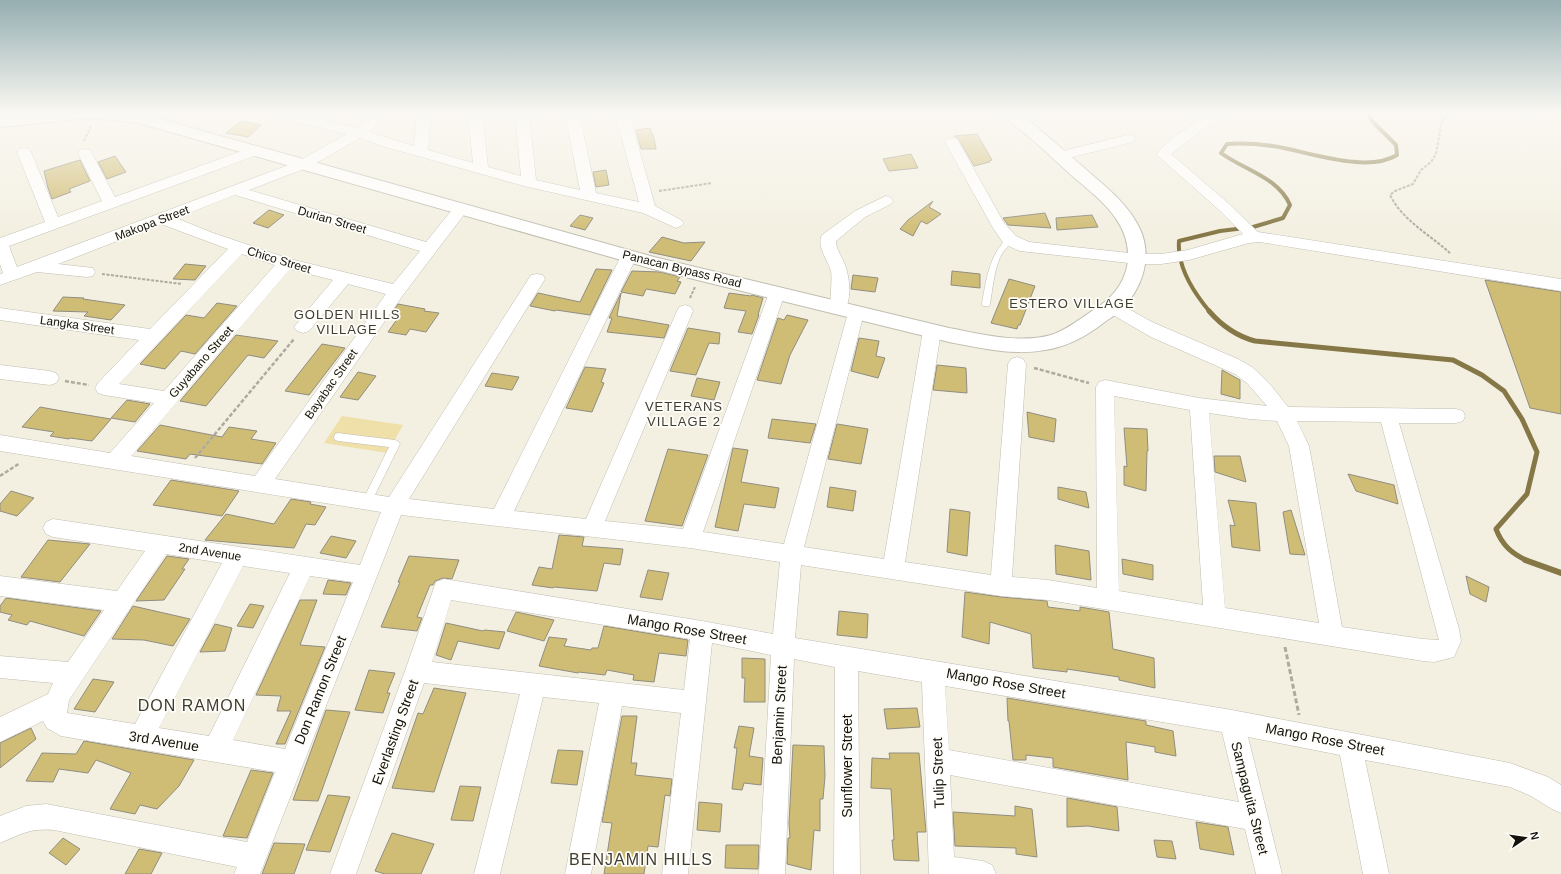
<svg xmlns="http://www.w3.org/2000/svg" width="1561" height="874" font-family="Helvetica,sans-serif">
	<rect width="100%" height="100%" fill="#f3f0e2"/>
	<polygon fill="#efe0a9" points="342,416 403,425 387,453 324,443"/>
	<g fill="none" stroke-linecap="round" stroke-linejoin="round">
		<path stroke="#867846" stroke-width="4" d="M1210,312C1194,293 1177,266 1179,241L1220,231L1253,227L1283,218L1290,205C1278,177 1244,170 1221,153L1227,144C1242,143 1258,144 1273,146C1307,151 1366,174 1397,155L1396,145L1372,121L1368,113"/>
		<path stroke="#867846" stroke-width="5" d="M1209,311C1222,326 1236,336 1255,341L1453,360L1482,375L1504,391L1522,419L1537,452L1527,494L1496,529C1502,545 1512,554 1528,561"/>
		<polyline stroke="#867846" stroke-width="6" points="1525,560 1561,573"/>
	</g>
	<g fill="#d0bd75" stroke="#908d81">
		<polygon points="241,121 261,125 248,137 226,133"/>
		<polygon points="650,128 654,138 656,149 641,149 636,130"/>
		<polygon points="977,134 992,160 989,161 990,162 974,166 958,138 954,136"/>
		<polygon points="911,154 918,168 889,171 883,159"/>
		<polygon points="115,156 126,172 107,179 98,162"/>
		<polygon points="80,160 90,181 69,189 71,192 52,199 48,188 44,171"/>
		<polygon points="606,170 609,185 596,187 593,172"/>
		<polygon points="933,201 929,207 941,214 927,224 921,221 913,236 900,229 908,220"/>
		<polygon points="269,210 284,215 268,228 253,223"/>
		<polygon points="1045,213 1051,228 1008,225 1003,218"/>
		<polygon points="580,215 593,218 585,230 570,226"/>
		<polygon points="1092,215 1098,227 1057,230 1056,218"/>
		<polygon points="662,237 684,243 705,242 691,261 649,252"/>
		<polygon points="185,264 206,266 195,280 173,279"/>
		<polygon points="596,269 612,270 590,315 556,310 555,311 530,306 538,293 580,302"/>
		<polygon points="632,271 660,272 680,277 677,281 681,282 675,294 646,289 643,296 621,292"/>
		<polygon points="952,271 980,274 980,288 951,285"/>
		<polygon points="853,275 878,278 875,292 851,289"/>
		<polygon points="1009,279 1035,286 1020,325 1018,325 1017,329 991,323"/>
		<polygon points="1485,280 1561,292 1561,414 1530,408"/>
		<polygon points="621,293 617,316 669,325 664,338 607,332 612,318 609,318"/>
		<polygon points="729,293 751,296 752,295 763,298 758,315 759,315 752,334 738,332 746,311 724,308"/>
		<polygon points="63,297 84,298 83,299 125,305 111,320 84,316 88,312 53,311"/>
		<polygon points="217,303 237,306 195,354 181,351 165,369 140,364 186,315 204,318"/>
		<polygon points="398,304 425,309 424,311 439,313 426,332 410,329 406,335 388,332 400,315 394,310"/>
		<polygon points="787,315 808,320 790,355 781,384 757,380 778,318 784,320"/>
		<polygon points="688,328 720,333 719,344 709,343 696,375 670,371"/>
		<polygon points="236,335 278,341 264,358 248,355 206,406 180,401"/>
		<polygon points="859,338 879,341 876,356 885,358 878,378 851,371"/>
		<polygon points="322,344 345,348 309,395 285,391"/>
		<polygon points="937,365 966,368 967,393 933,390"/>
		<polygon points="585,367 606,369 601,382 604,383 592,412 566,408"/>
		<polygon points="1222,370 1240,380 1240,399 1221,394"/>
		<polygon points="358,372 376,376 358,400 340,397"/>
		<polygon points="492,373 519,377 512,390 485,386"/>
		<polygon points="697,378 720,382 714,400 691,396"/>
		<polygon points="127,400 150,404 135,422 111,418"/>
		<polygon points="40,407 62,411 111,419 92,441 70,438 69,439 50,436 54,432 22,427"/>
		<polygon points="1027,412 1056,419 1054,442 1029,437"/>
		<polygon points="772,419 816,424 810,443 768,438"/>
		<polygon points="837,424 868,429 861,464 828,459"/>
		<polygon points="160,425 222,437 229,427 257,431 251,439 276,443 262,464 190,454 186,459 137,451"/>
		<polygon points="1124,428 1147,429 1148,451 1147,451 1146,491 1124,485 1124,466 1127,467"/>
		<polygon points="733,448 748,450 741,482 779,488 775,508 744,504 738,531 715,527"/>
		<polygon points="668,449 708,455 682,526 645,521"/>
		<polygon points="1214,456 1240,456 1246,482 1215,472"/>
		<polygon points="1348,474 1394,485 1398,504 1356,491"/>
		<polygon points="171,480 239,491 222,516 153,505"/>
		<polygon points="830,487 856,491 853,511 827,507"/>
		<polygon points="1058,487 1086,492 1089,508 1058,499"/>
		<polygon points="11,491 34,498 17,516 0,511 0,504"/>
		<polygon points="291,499 311,502 310,504 326,507 315,525 306,524 294,548 205,540 226,514 274,524"/>
		<polygon points="1228,500 1256,503 1260,551 1232,547 1230,525 1235,526"/>
		<polygon points="950,509 970,512 967,556 947,552"/>
		<polygon points="1291,510 1305,555 1290,554 1283,512"/>
		<polygon points="559,535 584,537 582,546 623,549 620,565 604,563 597,591 554,587 553,588 532,585 539,567 552,569"/>
		<polygon points="331,536 356,541 346,558 320,553"/>
		<polygon points="48,540 90,544 60,582 21,577"/>
		<polygon points="1055,545 1089,551 1091,580 1056,574"/>
		<polygon points="167,556 189,559 182,569 185,569 164,600 136,601"/>
		<polygon points="409,556 459,560 452,579 443,578 435,581 433,585 430,585 417,617 422,618 417,631 381,627 400,582 398,582"/>
		<polygon points="1122,559 1153,565 1153,580 1123,574"/>
		<polygon points="648,570 669,573 662,600 640,597"/>
		<polygon points="1466,576 1489,587 1486,602 1470,594"/>
		<polygon points="328,580 351,583 346,595 323,594"/>
		<polygon points="965,592 1001,597 1047,601 1048,607 1080,611 1080,607 1109,612 1113,649 1154,658 1155,688 1119,680 1119,677 1067,669 1067,672 1033,668 1031,634 990,622 989,644 962,637"/>
		<polygon points="6,598 101,611 84,636 30,621 27,625 8,620 12,615 0,612 0,606"/>
		<polygon points="300,600 317,600 300,645 325,647 285,744 276,744 291,711 277,711 281,696 256,695"/>
		<polygon points="250,604 264,606 253,628 237,626"/>
		<polygon points="133,606 190,619 173,646 144,640 112,639"/>
		<polygon points="839,611 868,614 867,638 837,635"/>
		<polygon points="516,612 554,620 544,641 507,631"/>
		<polygon points="446,623 483,631 484,630 505,632 499,649 458,641 451,660 436,655"/>
		<polygon points="215,624 232,628 225,651 200,652"/>
		<polygon points="604,626 688,640 686,656 659,653 654,682 633,680 634,675 607,670 605,675 579,672 578,673 539,666 549,637 567,639 564,646 591,650 592,648 598,648"/>
		<polygon points="742,658 765,659 765,702 744,702 745,678 742,678"/>
		<polygon points="369,670 395,673 387,693 390,693 383,713 355,710"/>
		<polygon points="93,679 114,682 95,712 74,709"/>
		<polygon points="434,688 466,693 434,792 392,788 418,713 423,714"/>
		<polygon points="1007,698 1146,721 1146,725 1173,731 1176,756 1155,752 1155,747 1126,742 1128,780 1053,767 1053,758 1026,755 1026,760 1013,760 1009,721 1008,721"/>
		<polygon points="917,708 920,727 887,729 884,709"/>
		<polygon points="326,710 350,712 318,801 293,800"/>
		<polygon points="622,716 637,716 631,763 637,763 635,775 672,779 670,796 665,795 658,847 648,846 644,874 604,874 612,823 602,822"/>
		<polygon points="739,726 754,728 749,756 763,758 761,785 744,783 742,790 732,789 737,748 734,748"/>
		<polygon points="31,728 36,739 0,768 0,743"/>
		<polygon points="84,741 194,760 179,786 157,809 140,805 135,814 110,809 131,773 96,760 88,773 59,769 53,782 26,781 42,753 76,754"/>
		<polygon points="793,745 824,746 825,776 823,799 820,799 820,831 814,830 811,870 787,864 788,838 790,838 789,823"/>
		<polygon points="558,750 583,751 577,785 551,783"/>
		<polygon points="889,753 919,753 926,832 917,832 919,861 894,860 892,840 894,840 891,789 871,788 872,758 890,759"/>
		<polygon points="251,770 273,773 247,838 223,836"/>
		<polygon points="460,786 481,787 473,821 451,820"/>
		<polygon points="328,795 350,797 330,852 306,850"/>
		<polygon points="1067,798 1117,807 1119,831 1088,826 1067,827"/>
		<polygon points="699,802 722,804 720,832 697,830"/>
		<polygon points="1015,806 1032,809 1037,857 1016,854 1016,848 955,846 953,812 1015,816"/>
		<polygon points="1196,822 1228,827 1234,855 1200,849"/>
		<polygon points="392,833 434,844 421,874 385,874 375,871"/>
		<polygon points="63,838 80,849 66,865 49,853"/>
		<polygon points="1154,840 1172,841 1176,859 1157,857"/>
		<polygon points="274,843 305,844 294,874 262,874"/>
		<polygon points="726,845 759,845 758,869 725,868"/>
		<polygon points="139,849 162,853 151,874 125,874"/>
	</g>
	<g fill="none" stroke-linecap="round" stroke-linejoin="round">
		<g stroke="#c0bdb0" stroke-width="1">
			<g id="lane">
				<path d="M1007,238H1013L1014,240C1010,244 1006,248 1003,252C994,267 993,287 990,304L989,306H983L982,304C986,280 989,256 1007,238Z"/>
				<polygon points="338,433 395,440 398,441 400,444 370,505 367,506 364,505 362,502 389,447 338,441 335,440 334,437 335,434"/>
			</g>
		</g>
		<g stroke="#c0bdb0" stroke-width="1">
			<g id="street">
				<path d="M271,113H293L356,128L364,123L369,113H383L374,128L369,132L414,146L417,113H431L428,150L473,163L468,113H482L488,167L521,176L515,113H529L536,180L580,190L565,113H579L596,193L639,202L615,113H629L655,206L681,220L684,223L681,226L676,228L643,213L524,186L382,146L360,138L309,167L249,190L426,242L456,205L461,203L466,205L469,208L403,295L275,479L389,497L531,275L537,274L543,275L545,279L409,499L494,509L621,256L623,252L629,251L635,252L637,256L514,511L586,519L677,311L679,307L685,305L691,307L693,311L605,521L683,529L769,293L771,289L777,287L783,289L785,293L703,532L784,544L848,313L850,309L856,307L862,309L864,313L804,547L884,559L923,331L926,327L932,325L938,327L941,331L905,562L991,575L1008,364L1011,359L1017,357L1023,359L1026,364L1012,577L1048,580L1097,588L1096,387L1099,382L1105,380L1199,398L1267,406L1248,384L1235,374L1151,337L1106,311L1104,307L1106,303L1112,301L1118,303L1152,322L1238,359L1252,367L1269,383L1288,407L1456,409L1463,411L1465,416L1463,421L1456,423H1399L1459,629L1461,641L1454,657L1434,662L1423,661L1048,600L1001,596L801,565L795,638L1232,710L1510,763L1548,777L1561,785V813L1552,809L1531,796L1510,787L1365,760L1389,874H1363L1340,755L1248,737L1282,874H1256L1245,829L950,775L954,857L983,861L992,865L996,874H929L922,682L858,671L860,874H834L835,667L794,659L785,874H759L771,655L712,643L688,874H662L681,713L622,706L591,874H565L599,703L543,697L500,874H474L520,694L424,683L356,874H330L405,671L436,582L444,579L702,621L773,634L780,562L690,548L401,515L260,874H234L237,867L54,830C29,828 22,834 0,843V816L26,806L46,804L247,842L275,772L61,736L47,728L43,721L0,742V717L48,694L53,683L0,678V656L68,662L104,610L0,596V576L117,591L145,551L53,537L46,534L43,528L46,522L53,519L360,565L381,512L0,451V435L110,453L154,403L104,395L98,393L95,388L98,383L139,340L0,320V308L150,329L228,249L161,224L58,264L93,268L95,272L93,276L87,277L37,272L0,285V274L3,273L0,264V238L45,222L17,152L19,149L24,148L29,149L31,152L58,217L102,201L78,153L80,150L85,149L90,150L115,197L250,148L255,147L260,148L262,151L260,154L9,246L17,267L299,161L347,134L273,116ZM235,195L420,251L393,284L290,259L213,233L176,218ZM242,254L275,265L164,391L119,384ZM290,269L333,280L294,327L297,331L303,333L309,331L348,284L386,294L255,476L131,456ZM1114,396L1190,410L1203,605L1119,591ZM1209,413L1250,419L1277,421L1289,446L1319,623L1225,608ZM1297,421L1381,422L1439,640L1423,639L1342,627L1309,446ZM166,554L222,563L135,724L67,713L69,700ZM243,566L290,573L209,736L159,728ZM310,576L353,582L285,749L233,740ZM451,600L690,639L684,690L432,662ZM945,686L1222,732L1239,802L949,750Z"/>
				<polygon points="1209,113 1224,113 1171,154 1228,203 1258,232 1561,279 1561,291 1260,242 1249,243 1189,260 1161,264 1138,264 1020,251 1004,244 993,228 945,142 947,139 952,138 957,139 1004,223 1016,236 1029,242 1138,254 1161,254 1188,250 1243,234 1218,209 1156,154 1175,136"/>
				<polygon points="1128,135 1133,136 1135,139 1133,142 1060,160 1055,159 1053,156 1055,153"/>
				<path d="M886,196L891,198L893,201L891,204L865,217L836,241C836,250 842,256 845,265C850,278 852,299 844,312L838,314L832,312C828,306 833,283 831,271C828,260 816,246 822,235L855,211Z"/>
				<polygon points="0,365 50,371 56,373 59,378 56,383 50,385 0,379"/>
			</g>
		</g>
		<g stroke="#c0bdb0" stroke-width="2">
			<path id="secondary" d="M45,113H138L654,257L949,328C981,334 1018,344 1051,335C1067,330 1081,318 1095,309C1111,299 1123,285 1127,267C1135,224 1099,199 1070,174C1056,161 1042,148 1028,136C1020,129 1009,122 1003,113H1020C1041,130 1061,148 1082,166C1103,185 1126,201 1139,227C1154,257 1142,290 1119,312C1114,316 1107,320 1102,324C1085,337 1066,347 1045,350C1013,356 981,348 949,342L653,269L135,122L89,118L0,127V117Z"/>
		</g>
		<g stroke="#adaba0" stroke-width="2" stroke-dasharray="3 1.5" stroke-linecap="butt">
			<path d="M1448,113L1442,121L1436,154L1431,162L1421,170L1413,184L1395,191L1390,195C1403,221 1429,234 1450,253"/>
			<polyline points="84,141 91,126"/>
			<polyline points="659,191 712,183"/>
			<polyline points="102,274 182,284"/>
			<polyline points="690,298 695,287"/>
		</g>
		<g stroke="#adaba0" stroke-width="2.5" stroke-dasharray="4 2" stroke-linecap="butt">
			<polyline points="1034,368 1089,383"/>
			<polyline points="65,381 89,385"/>
			<polyline points="195,458 294,339"/>
			<polyline points="0,476 20,463"/>
		</g>
		<polyline stroke="#adaba0" stroke-width="3" stroke-dasharray="5 2.5" stroke-linecap="butt" points="1285,647 1299,715"/>
		<use href="#lane" fill="#fff" fill-rule="evenodd"/>
		<use href="#street" fill="#fff" fill-rule="evenodd"/>
		<use href="#secondary" fill="#fff" fill-rule="evenodd"/>
	</g>
	<linearGradient id="sky" x2="0" y2="1"><stop stop-color="#95aeb1"/><stop offset="0.48" stop-color="#faf8f2"/><stop offset="1" stop-color="#faf8f2" stop-opacity="0"/></linearGradient>
	<rect width="1561" height="235" fill="url(#sky)"/>
	<g text-anchor="middle" stroke-width="3.5" stroke-linejoin="round" paint-order="stroke">
		<g font-size="12" fill="#13120d" stroke="#fefdf8">
			<text transform="translate(332 220) rotate(16)" y="4">Durian Street</text>
			<text transform="translate(152 223) rotate(-21)" y="4">Makopa Street</text>
			<text transform="translate(279 260) rotate(17)" y="4">Chico Street</text>
			<text transform="translate(682 269) rotate(14)" y="4">Panacan Bypass Road</text>
			<text transform="translate(77 325) rotate(8)" y="4">Langka Street</text>
			<text transform="translate(201 362) rotate(-49)" y="4">Guyabano Street</text>
			<text transform="translate(331 384) rotate(-55)" y="4">Bayabac Street</text>
			<text transform="translate(210 552) rotate(9)" y="4">2nd Avenue</text>
		</g>
		<g font-size="13" letter-spacing="1" fill="#3f3c32" stroke="#fefdf8">
			<text x="1072" y="308">ESTERO VILLAGE</text>
			<text x="347" y="319">GOLDEN HILLS<tspan x="347" dy="15">VILLAGE</tspan></text>
			<text x="684" y="411">VETERANS<tspan x="684" dy="15">VILLAGE 2</tspan></text>
		</g>
		<g font-size="14" fill="#13120d" stroke="#fefdf8">
			<text transform="translate(687 629) rotate(10)" y="5">Mango Rose Street</text>
			<text transform="translate(1006 683) rotate(10)" y="5">Mango Rose Street</text>
			<text transform="translate(320 690) rotate(-68)" y="5">Don Ramon Street</text>
			<text transform="translate(779 715) rotate(-87)" y="5">Benjamin Street</text>
			<text transform="translate(395 732) rotate(-70)" y="5">Everlasting Street</text>
			<text transform="translate(1325 739) rotate(11)" y="5">Mango Rose Street</text>
			<text transform="translate(164 741) rotate(9)" y="5">3rd Avenue</text>
			<text transform="translate(847 766) rotate(-90)" y="5">Sunflower Street</text>
			<text transform="translate(938 773) rotate(-92)" y="5">Tulip Street</text>
			<text transform="translate(1250 798) rotate(76)" y="5">Sampaguita Street</text>
		</g>
		<g font-size="16" letter-spacing="1" fill="#3f3c32" stroke="#fefdf8">
			<text x="192" y="711">DON RAMON</text>
			<text x="641" y="865">BENJAMIN HILLS</text>
		</g>
	</g>
	<g transform="translate(1525 838) rotate(77)" stroke="#fefdf8" stroke-width="3" paint-order="stroke">
	<path d="M0-3L7 15L0 10L-7 15Z" fill="#13120d"/>
	<text y="-6" font-size="11" font-weight="bold" text-anchor="middle" fill="#13120d">N</text>
	</g>
</svg>
